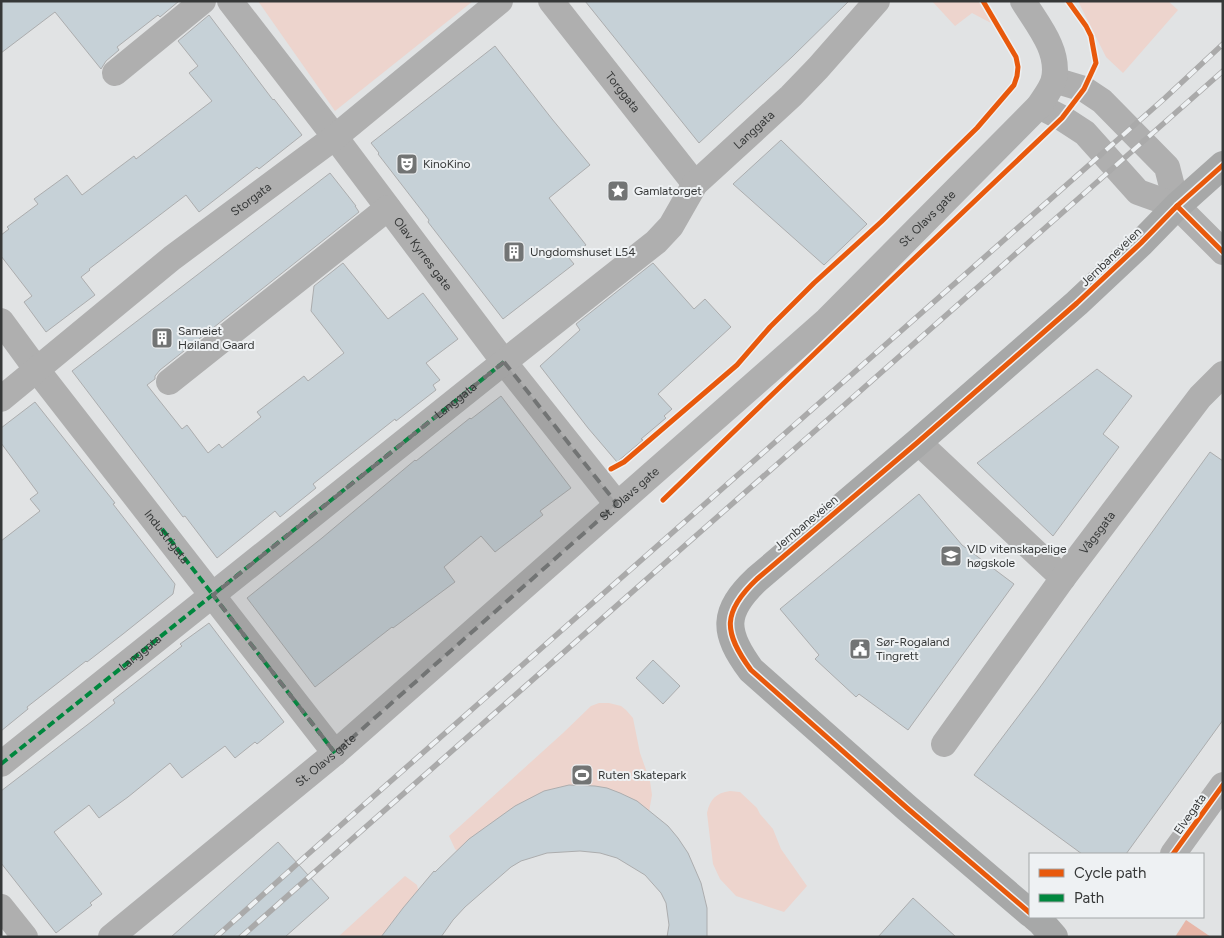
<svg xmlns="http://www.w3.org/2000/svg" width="1224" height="938" font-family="Figtree,sans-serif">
	<rect width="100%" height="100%" fill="#e1e3e4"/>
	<g fill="#edd4cd">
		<polygon points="258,1 473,1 335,111"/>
		<polygon points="932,1 979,1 991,23 972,13 955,26"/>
		<polygon points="1078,1 1168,1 1178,10 1123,73 1106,57"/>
		<polygon points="599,703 609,703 621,706 626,710 633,718 640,753 650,781 652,795 649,812 460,853 455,849 449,836 563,733 591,706"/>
		<path d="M730,791L740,792L757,808L760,814L773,829L781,849L807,886L784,912L736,896L720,879L713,864L707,813C710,799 716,793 730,791Z"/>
		<polygon points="405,876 417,885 419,893 426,937 338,937"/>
	</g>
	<polygon fill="#e7b6a8" points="1186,920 1211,937 1175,937"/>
	<g fill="#c6d1d7" stroke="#acadae">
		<polygon points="1,1 179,1 160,17 158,15 117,47 119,50 106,61 101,69 55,12 1,53"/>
		<polygon points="585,1 849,1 792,57 699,143"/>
		<polygon points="209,15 273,100 274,99 302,135 259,169 257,167 199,212 186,195 89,269 90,270 81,277 95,295 46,332 24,302 32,296 1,256 1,235 9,229 7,227 38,204 34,199 67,175 82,195 134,156 136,159 212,101 189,73 198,66 178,41"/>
		<polygon points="495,46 552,119 590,165 549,198 586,245 569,258 574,264 503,319 428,222 429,220 378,154 379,153 371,143"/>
		<polygon points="781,140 867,224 824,265 733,184"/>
		<polygon points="330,173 356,206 355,206 359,212 160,370 155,376 155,379 147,385 182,429 187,425 208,453 219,444 222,448 261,417 257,412 304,376 308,381 344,353 311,311 314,286 343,263 388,319 423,293 458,339 426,363 440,380 433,385 436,390 396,421 395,419 313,484 316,488 280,517 275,511 217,558 185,516 183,517 72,371"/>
		<polygon points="653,263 694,309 705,299 731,327 658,394 672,409 664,416 666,418 641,439 643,440 617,462 588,428 540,366 580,330 576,324"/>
		<polygon points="1097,369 1132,396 1103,434 1119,447 1053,536 977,463"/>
		<polygon points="501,396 571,488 540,511 543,515 495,552 481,536 444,567 455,582 393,628 392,627 315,687 247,598 322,538 415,460 416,461 470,418 471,419"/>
		<polygon points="35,402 115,503 113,504 175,584 173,594 123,634 87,662 86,661 27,707 28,709 1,731 1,541 40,511 30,499 38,493 1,443 1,428"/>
		<polygon points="1210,452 1223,461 1223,720 1126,854 1082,854 974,775 1038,690"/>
		<polygon points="919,494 962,545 1014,584 908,730 859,694 856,697 815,659 819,655 780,609"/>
		<polygon points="209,623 284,722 257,744 255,742 235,758 225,746 182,778 170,763 128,797 99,818 89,805 54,832 102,894 90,903 92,905 56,933 1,863 1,791 91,722 115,703 113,700 182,646 180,644"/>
		<polygon points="653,660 680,686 663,704 636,678"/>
		<polygon points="569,785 595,786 607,788 620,793 637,801 668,826 678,838 688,853 701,883 707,908 707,937 667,937 669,925 666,903 661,893 645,875 617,858 600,853 580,851 547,853 521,861 511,867 465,907 453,920 441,937 381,937 403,908 434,871 435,872 469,839 515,806 544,791"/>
		<polygon points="278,842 329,898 285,937 171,937"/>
		<polygon points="913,898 956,937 878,937"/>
	</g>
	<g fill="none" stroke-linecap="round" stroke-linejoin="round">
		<g stroke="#afafaf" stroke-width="26">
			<path id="s1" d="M230,1L335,137L504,362L617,504"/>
			<path id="s2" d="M551,1L695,184"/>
			<polyline points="115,73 203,1"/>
			<polyline points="1054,80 1084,89 1102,101 1167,167 1177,206"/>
			<polyline points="1039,106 1062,118 1085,133 1138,192 1177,206 1223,252"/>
			<path id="s3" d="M1,321L37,370L335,753"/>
			<polyline points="169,382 388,208"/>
			<path id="s4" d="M1,399L172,258L335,137L500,1"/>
			<polyline points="918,442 1063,578"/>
			<path id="s5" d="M944,744L1063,578L1200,397L1223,374"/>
			<path id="s6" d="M1,764L504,362L656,242L671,226L695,184L791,96L818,68L877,1"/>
			<polyline points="1173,854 1223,785"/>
			<polyline points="1,907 25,937"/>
			<path id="s7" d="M111,937L335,753L827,320L1039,106C1044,98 1052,88 1054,79C1060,50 1037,24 1023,1"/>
		</g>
		<g stroke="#a7a8a8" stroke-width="28">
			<path d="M1030,913L907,808L751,670C723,632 722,612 757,579L918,442L1077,303L1141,243L1177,206L1223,165"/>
			<polyline points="1035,917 1041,922 1054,937"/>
		</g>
		<g stroke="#aaa" stroke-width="5.5">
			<g id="rail">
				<polyline points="216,937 307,855 1165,98 1223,44"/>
				<polyline points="241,937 1223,71"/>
			</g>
		</g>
		<use href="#rail" stroke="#eef1f3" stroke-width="4" stroke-dasharray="11" stroke-linecap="butt"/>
		<g stroke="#00873e" stroke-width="4" stroke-dasharray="8 4" stroke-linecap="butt">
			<polyline points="162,529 335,753"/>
			<polyline points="1,764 504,362"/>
		</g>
		<g stroke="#eef1f3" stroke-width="8">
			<g id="cycleway">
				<polyline points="1177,206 1223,252"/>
				<polyline points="611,469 624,462 737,365 770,327 814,283 881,222 977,128 1014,85 1017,76 1018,67 1016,57 983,1"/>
				<polyline points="663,500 839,330 1062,118 1084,89 1096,63 1091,36 1086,26 1068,1"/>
				<polyline points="1173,854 1223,785"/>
				<path d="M1030,913L907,808L751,670C723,632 722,612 757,579L918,442L1077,303L1141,243L1177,206L1223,165"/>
			</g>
		</g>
		<use href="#cycleway" stroke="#e8590c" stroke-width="5"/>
	</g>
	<path fill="#727474" fill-opacity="0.2" stroke="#727474" stroke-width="4" stroke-dasharray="10 6" stroke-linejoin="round" d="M504,362L617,504L335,753L213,595Z"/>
	<defs>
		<g id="theatre-square" transform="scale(1.125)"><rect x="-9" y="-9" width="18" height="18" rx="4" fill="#727474" stroke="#eef1f3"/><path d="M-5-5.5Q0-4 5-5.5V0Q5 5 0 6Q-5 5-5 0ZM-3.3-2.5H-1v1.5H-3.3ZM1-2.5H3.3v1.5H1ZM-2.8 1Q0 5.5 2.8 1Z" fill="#fff"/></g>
		<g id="sight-square" transform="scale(1.125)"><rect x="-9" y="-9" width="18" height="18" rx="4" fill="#727474" stroke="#eef1f3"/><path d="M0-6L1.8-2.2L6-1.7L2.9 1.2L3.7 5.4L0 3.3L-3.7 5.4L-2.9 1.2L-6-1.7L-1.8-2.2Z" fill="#fff"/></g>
		<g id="building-square" transform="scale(1.125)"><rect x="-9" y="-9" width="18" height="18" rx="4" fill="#727474" stroke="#eef1f3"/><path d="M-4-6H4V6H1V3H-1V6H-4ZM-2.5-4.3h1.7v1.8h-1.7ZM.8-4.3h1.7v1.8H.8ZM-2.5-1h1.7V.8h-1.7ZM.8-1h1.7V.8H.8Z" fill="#fff"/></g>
		<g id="university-square" transform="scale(1.125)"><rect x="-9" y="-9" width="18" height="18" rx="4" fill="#727474" stroke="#eef1f3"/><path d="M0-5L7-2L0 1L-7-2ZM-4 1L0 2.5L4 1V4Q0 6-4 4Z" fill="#fff"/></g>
		<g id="civic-square" transform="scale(1.125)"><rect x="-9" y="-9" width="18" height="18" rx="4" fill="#727474" stroke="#eef1f3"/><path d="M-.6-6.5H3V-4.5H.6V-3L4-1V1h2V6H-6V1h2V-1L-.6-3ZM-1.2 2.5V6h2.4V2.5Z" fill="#fff"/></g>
		<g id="stadium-square" transform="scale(1.125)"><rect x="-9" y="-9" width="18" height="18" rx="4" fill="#727474" stroke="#eef1f3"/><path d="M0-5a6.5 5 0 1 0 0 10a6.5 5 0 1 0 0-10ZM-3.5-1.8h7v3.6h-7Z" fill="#fff"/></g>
	</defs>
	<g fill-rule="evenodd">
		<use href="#theatre-square" x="407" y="164"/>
		<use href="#sight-square" x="618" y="191"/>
		<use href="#building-square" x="514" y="252"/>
		<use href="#building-square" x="162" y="338"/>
		<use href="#university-square" x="951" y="556"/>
		<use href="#civic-square" x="860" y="649"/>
		<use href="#stadium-square" x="582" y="775"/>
	</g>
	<g text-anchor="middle" stroke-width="4" stroke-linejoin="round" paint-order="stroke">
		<g font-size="12" fill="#363838" stroke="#eef1f3">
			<text dy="4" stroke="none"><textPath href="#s2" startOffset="116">Torggata</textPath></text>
			<text dy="4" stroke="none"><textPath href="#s6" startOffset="988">Langgata</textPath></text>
			<text dy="4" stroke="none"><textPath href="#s4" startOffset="320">Storgata</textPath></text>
			<text dy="4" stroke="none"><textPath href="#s7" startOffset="1088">St. Olavs gate</textPath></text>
			<text dy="4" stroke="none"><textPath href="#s1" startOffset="318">Olav Kyrres gate</textPath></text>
			<text transform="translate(1111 257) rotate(-44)" y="4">Jernbaneveien</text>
			<text dy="4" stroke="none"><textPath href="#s6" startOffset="582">Langgata</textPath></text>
			<text dy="4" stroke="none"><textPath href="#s7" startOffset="682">St. Olavs gate</textPath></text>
			<text transform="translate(806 523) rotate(-40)" y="4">Jernbaneveien</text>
			<text dy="4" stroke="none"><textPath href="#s5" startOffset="261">Vågsgata</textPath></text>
			<text dy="4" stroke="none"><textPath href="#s3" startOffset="272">Industrigata</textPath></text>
			<text dy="4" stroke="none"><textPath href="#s6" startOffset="178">Langgata</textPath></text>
			<text dy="4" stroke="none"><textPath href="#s7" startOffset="278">St. Olavs gate</textPath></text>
			<text transform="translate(1190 814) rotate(-55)" y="4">Elvegata</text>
		</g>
		<g font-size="12" fill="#363838" stroke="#eef1f3" text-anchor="start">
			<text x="423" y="168">KinoKino</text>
			<text x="634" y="195">Gamlatorget</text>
			<text x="530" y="256">Ungdomshuset L54</text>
			<text x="178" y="335">Sameiet<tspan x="178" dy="14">Høiland Gaard</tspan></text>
			<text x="967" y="553">VID vitenskapelige<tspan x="967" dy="14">høgskole</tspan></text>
			<text x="876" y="646">Sør-Rogaland<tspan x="876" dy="14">Tingrett</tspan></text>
			<text x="598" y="779">Ruten Skatepark</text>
		</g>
	</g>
	<rect width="1224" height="938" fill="none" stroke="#363838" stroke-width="5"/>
	<rect x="1029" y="853" width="175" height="65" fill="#eef1f3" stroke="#a4a7a8"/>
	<rect x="1039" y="869" width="25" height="8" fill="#e8590c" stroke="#a4a7a8"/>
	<text x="1074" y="878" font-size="15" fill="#363838">Cycle path</text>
	<rect x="1039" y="894" width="25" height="8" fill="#00873e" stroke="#a4a7a8"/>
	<text x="1074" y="903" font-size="15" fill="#363838">Path</text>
</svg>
